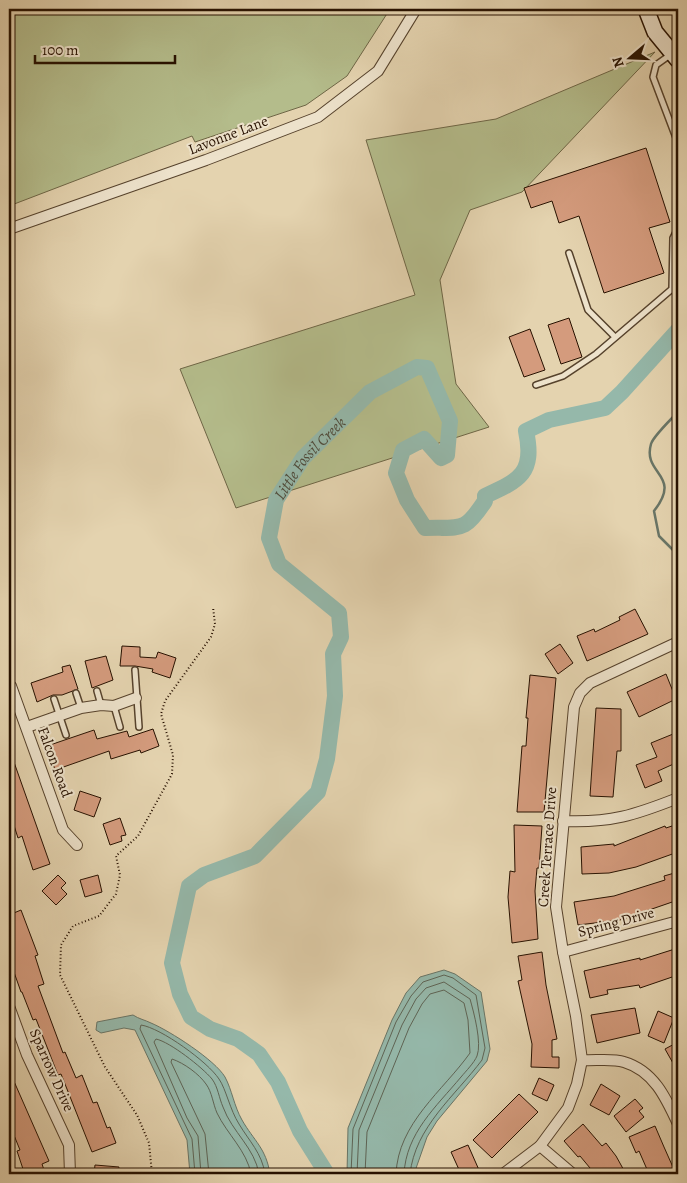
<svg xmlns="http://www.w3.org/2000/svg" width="687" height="1183" font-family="Alegreya,serif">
	<rect width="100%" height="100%" fill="#e4d3af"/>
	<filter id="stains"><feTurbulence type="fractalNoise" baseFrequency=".004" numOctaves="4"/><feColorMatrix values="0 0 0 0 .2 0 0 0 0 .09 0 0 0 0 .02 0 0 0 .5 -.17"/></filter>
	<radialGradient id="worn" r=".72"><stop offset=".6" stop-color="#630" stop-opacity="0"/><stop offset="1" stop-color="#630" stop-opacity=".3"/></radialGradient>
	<g fill="#b4bc8b" stroke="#6e6646">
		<polygon points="9,9 390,9 347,76 306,105 195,142 192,136 9,206"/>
		<polygon points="655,52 522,192 470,210 440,280 456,384 489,427 236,508 180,369 415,295 366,140 496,119"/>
	</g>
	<g fill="#95b8aa" stroke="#697566">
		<polygon points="444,970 455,974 481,992 490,1049 487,1061 437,1121 427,1137 414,1174 347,1174 348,1128 392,1020 406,993 420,977"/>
		<path d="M133,1015C139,1019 145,1020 151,1023C170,1031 215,1060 225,1077C232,1090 234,1106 242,1120C254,1141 266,1148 270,1174H190L187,1140L135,1030L124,1028L101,1033L96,1030L97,1022Z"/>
	</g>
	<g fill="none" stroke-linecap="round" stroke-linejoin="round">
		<g stroke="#5e6455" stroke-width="1">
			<path d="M195,1174L192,1139L140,1029L141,1025C161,1028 208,1062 219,1079C226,1089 230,1110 239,1124C249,1141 262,1153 265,1174"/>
			<path d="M201,1174L198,1136L187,1118L154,1042L156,1039C170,1042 202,1067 212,1079C218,1087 219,1098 223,1107C232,1132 255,1148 259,1174"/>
			<path d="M209,1174L205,1134L171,1062L172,1059C184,1063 199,1074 206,1084C212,1092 213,1104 217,1113C227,1134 247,1151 251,1174"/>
			<path d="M351,1174L353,1129L396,1022L411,996L423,982L444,975L453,978L476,995L485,1048L482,1060C455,1096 415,1127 410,1174"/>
			<path d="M357,1174L359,1130L402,1025L416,999L426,988L444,982L470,999C474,1013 482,1043 477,1056C474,1063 466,1071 461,1077C436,1107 406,1133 404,1174"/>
			<path d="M365,1174L367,1132L409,1028L422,1004L430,994L444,990L464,1003L468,1020L470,1053C443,1091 398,1123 396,1174"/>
		</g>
		<g stroke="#697566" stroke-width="2.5">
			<polyline points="667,343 678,345"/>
			<path d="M678,412C672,418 653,437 651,444C642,475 683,474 654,511L659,536L675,552L678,561"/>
			<polyline points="676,629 674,613 678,584"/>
		</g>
		<path stroke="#95b8aa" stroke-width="16" id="s1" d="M327,1174L300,1131L278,1082L259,1054L238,1039L210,1029L191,1017L180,994L172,963L189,886L204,875L255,856L318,792L327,759L335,696L333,654L341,637L339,613L279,564L269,538L276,500L303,458L370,392L417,367L427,368L450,421L447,455L441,458L424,439L403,450L396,473L407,500L425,528C462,527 464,533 485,501V496C520,480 535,473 526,431L549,420L605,408L622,392L678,330"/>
	</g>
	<g fill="#d49b7d" stroke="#271100">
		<polygon points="646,148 670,222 649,228 664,273 604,293 579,216 559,223 552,201 531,208 524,188"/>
		<polygon points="569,318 582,357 561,364 548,325"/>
		<polygon points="530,329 545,370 524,377 509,337"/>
		<polygon points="635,609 648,634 587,661 577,636 594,629 595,632 620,620 619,617"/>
		<polygon points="560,644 573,663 558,674 545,654"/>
		<polygon points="122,646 140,647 140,657 156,658 158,652 176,658 170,678 152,672 153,669 135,666 120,666"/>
		<polygon points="106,656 113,680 92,688 85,661"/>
		<polygon points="70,665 78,689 62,695 53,695 37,702 31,683 63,672 62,667"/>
		<polygon points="666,674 676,699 639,717 627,692"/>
		<polygon points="530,675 556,678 544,812 517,812 522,746 526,746 528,718 526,718"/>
		<polygon points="596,708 621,709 621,751 617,751 613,797 590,796"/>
		<polygon points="153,729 159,746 141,753 140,750 111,759 109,751 55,770 47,746 94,730 97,739 127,731 129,737"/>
		<polygon points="678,732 678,762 658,771 662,781 645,788 636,765 657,757 651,743"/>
		<polygon points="9,748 50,864 33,870 22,836 18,838 11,816 9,817"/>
		<polygon points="80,791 101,798 94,817 74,810"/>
		<polygon points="120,818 126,835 121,836 122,841 110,845 103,824"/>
		<polygon points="678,824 678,852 636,867 609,873 582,874 581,847 614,844 614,846 665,826 666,828"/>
		<polygon points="514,825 542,826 539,868 537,868 535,891 538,939 512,943 508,897 510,871 515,872"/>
		<polygon points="678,872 678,900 620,920 578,925 574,902 614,896 665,880 664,876"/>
		<polygon points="58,875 66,883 61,888 67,894 56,905 42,891"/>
		<polygon points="98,875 102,892 85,897 80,880"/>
		<polygon points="21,910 38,955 35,956 44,984 38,986 63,1053 65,1052 76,1078 82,1075 93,1103 97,1102 107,1128 110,1127 116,1143 92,1152 61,1074 58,1075 36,1019 33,1020 22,992 21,992 9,958 9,915"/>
		<polygon points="678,948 678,975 640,988 639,985 607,990 608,994 590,998 584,971 640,958 640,960"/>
		<polygon points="542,952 546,985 557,1039 552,1040 552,1057 559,1057 559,1068 531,1067 532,1044 518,981 522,980 518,956"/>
		<polygon points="635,1008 640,1033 597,1043 591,1015"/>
		<polygon points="658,1011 674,1018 664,1043 648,1036"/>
		<polygon points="678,1042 678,1072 665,1049"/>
		<polygon points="9,1070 49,1161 42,1164 44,1170 35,1174 32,1169 24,1172 17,1151 20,1150 9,1123"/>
		<polygon points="539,1078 554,1085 547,1101 532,1094"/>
		<polygon points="601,1084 620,1096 609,1115 590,1105"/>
		<polygon points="519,1094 538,1112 492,1158 473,1140"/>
		<polygon points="635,1099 643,1108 639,1111 644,1117 626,1132 614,1116"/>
		<polygon points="583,1124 602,1146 606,1143 616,1156 626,1174 595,1174 580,1156 578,1157 564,1141"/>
		<polygon points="655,1126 664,1147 676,1174 649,1174 639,1151 636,1153 629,1137"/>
		<polygon points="468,1145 479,1170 469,1174 461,1174 451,1152"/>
		<polygon points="95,1165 119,1167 118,1174 94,1174"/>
	</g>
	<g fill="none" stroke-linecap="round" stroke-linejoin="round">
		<g stroke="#56422c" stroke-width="8">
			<g id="lane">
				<polyline points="670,55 656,65 653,77 678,143"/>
				<polyline points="569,253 588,310 615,337"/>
				<polyline points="536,385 563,376 596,354 672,289 673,238 678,228"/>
				<polyline points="135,670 139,727"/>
				<polyline points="97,691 101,705"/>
				<polyline points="76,693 81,708"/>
				<polyline points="54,699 66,735"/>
				<polyline points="114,706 120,727"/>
			</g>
		</g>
		<g stroke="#56422c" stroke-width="12">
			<g id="street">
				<polyline points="9,229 206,160 318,117 378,71 416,9"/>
				<polyline points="9,687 11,686 63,830 77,845"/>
				<polyline points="27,727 81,708 101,705 114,706 136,698"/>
				<path d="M563,821C611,823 635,815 678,798"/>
				<polyline points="563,952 678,921"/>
				<polyline points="9,1006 27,1055 69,1145 70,1174"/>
				<path d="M582,1060C594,1061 612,1058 624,1062C654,1071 666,1098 678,1124"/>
				<polyline points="540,1146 573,1174"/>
				<polyline points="503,1174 540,1146 568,1108 577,1084 582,1060 576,1016 563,952 556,907 574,707 580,693 590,683 678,642"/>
			</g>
		</g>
		<g stroke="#271100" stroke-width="18">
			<polyline id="secondary" points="646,9 655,32 678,60"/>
		</g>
		<polyline stroke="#271100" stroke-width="2" stroke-dasharray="1 2.5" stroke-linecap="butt" points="152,1174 149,1143 137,1115 105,1067 60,975 61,945 73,926 99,916 116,894 120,875 116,856 138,836 172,774 173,755 161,714 165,701 211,637 215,624 213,607"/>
		<use href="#lane" stroke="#ede2cb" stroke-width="5"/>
		<use href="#street" stroke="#ede2cb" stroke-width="10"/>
		<use href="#secondary" stroke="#ede2cb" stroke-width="15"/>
	</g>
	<g text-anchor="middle" stroke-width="4" stroke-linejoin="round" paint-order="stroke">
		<g font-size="15" fill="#271100" stroke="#ede2cb">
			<text transform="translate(228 135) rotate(-21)" y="5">Lavonne Lane</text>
			<text transform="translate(55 762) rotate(70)" y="5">Falcon Road</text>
			<text transform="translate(547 847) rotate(-86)" y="5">Creek Terrace Drive</text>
			<text transform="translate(616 922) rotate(-15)" y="5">Spring Drive</text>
			<text transform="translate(52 1070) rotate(66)" y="5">Sparrow Drive</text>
		</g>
		<g font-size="16" font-style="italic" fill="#4e4b3c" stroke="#ede2cb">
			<text dy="6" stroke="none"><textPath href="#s1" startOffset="896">Little Fossil Creek</textPath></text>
		</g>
	</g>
	<rect width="687" height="1183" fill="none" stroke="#e4d3af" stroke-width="30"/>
	<rect x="10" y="10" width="667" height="1163" fill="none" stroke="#271100" stroke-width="2.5"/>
	<rect x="15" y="15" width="657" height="1153" fill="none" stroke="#271100"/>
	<g transform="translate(630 58) rotate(251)" stroke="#ede2cb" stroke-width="4" paint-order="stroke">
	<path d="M0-4L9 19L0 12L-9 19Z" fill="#271100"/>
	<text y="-8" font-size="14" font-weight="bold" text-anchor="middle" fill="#271100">N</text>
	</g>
	<path d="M35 55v8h140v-8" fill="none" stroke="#271100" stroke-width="2.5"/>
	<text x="42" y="55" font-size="15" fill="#271100" stroke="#ede2cb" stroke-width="4" paint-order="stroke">100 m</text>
	<rect width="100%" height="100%" filter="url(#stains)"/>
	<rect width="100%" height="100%" fill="url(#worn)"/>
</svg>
